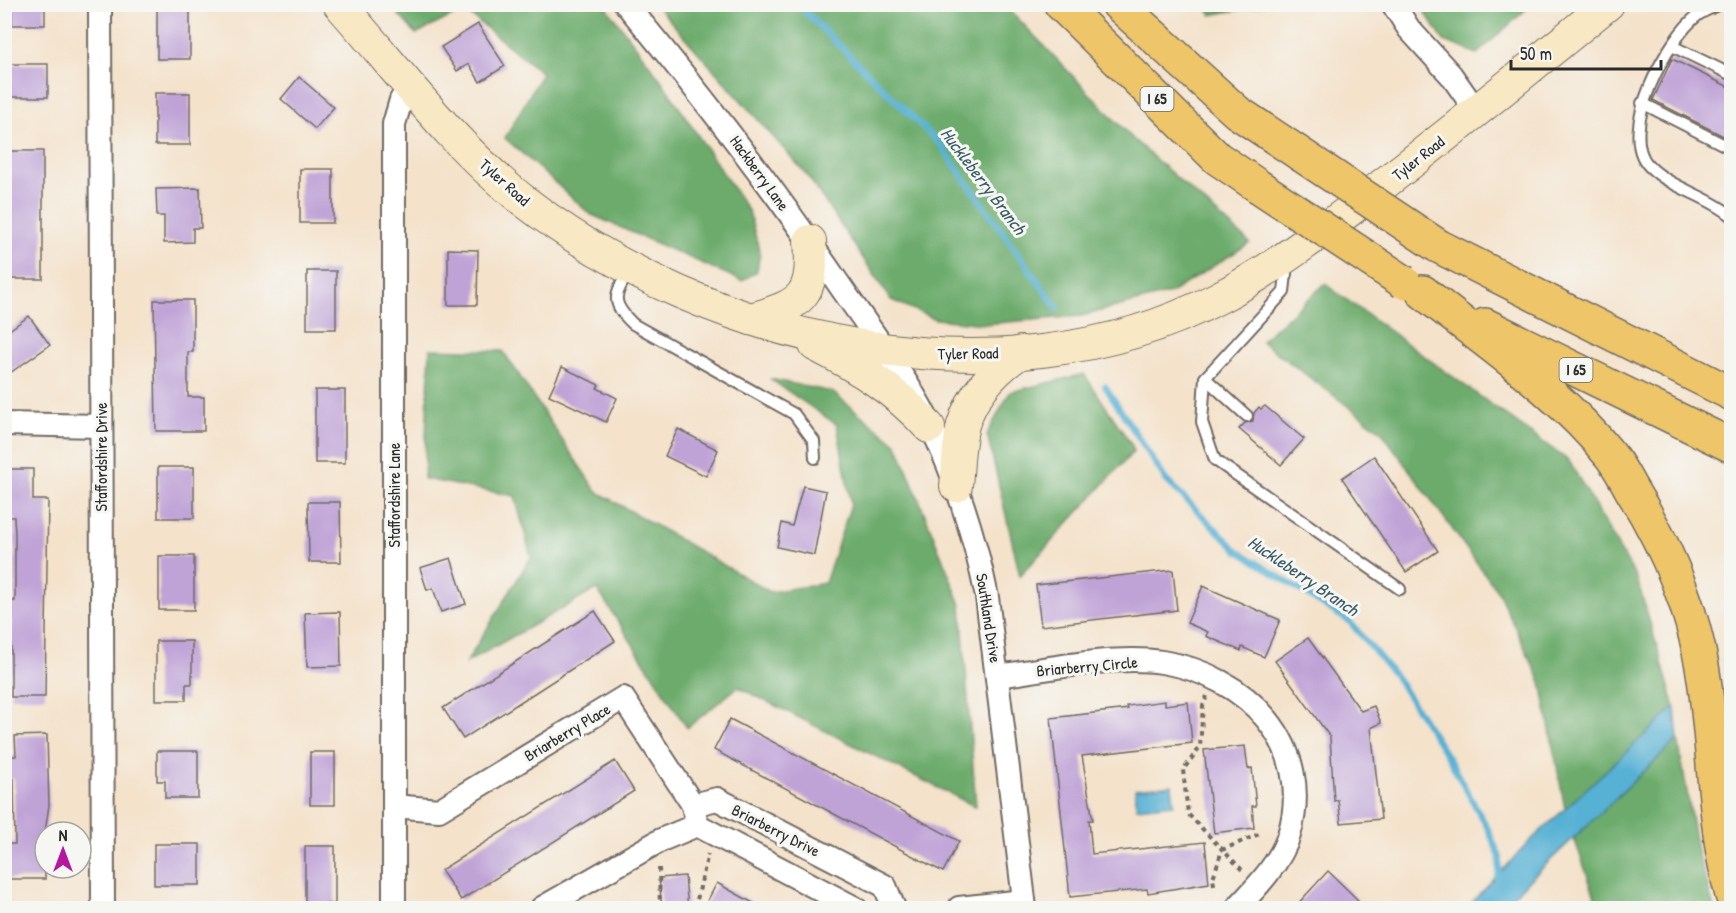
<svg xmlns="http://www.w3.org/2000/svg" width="1736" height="913" font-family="'Patrick Hand',sans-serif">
	<rect width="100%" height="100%" fill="#f6f6f2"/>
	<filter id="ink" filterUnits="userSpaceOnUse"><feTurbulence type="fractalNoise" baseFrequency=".0167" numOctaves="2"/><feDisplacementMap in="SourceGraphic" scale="12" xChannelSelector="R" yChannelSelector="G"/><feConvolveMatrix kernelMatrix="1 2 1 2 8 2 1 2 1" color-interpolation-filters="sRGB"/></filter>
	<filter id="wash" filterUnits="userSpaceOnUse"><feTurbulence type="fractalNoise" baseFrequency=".008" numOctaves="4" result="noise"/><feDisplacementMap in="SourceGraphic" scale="24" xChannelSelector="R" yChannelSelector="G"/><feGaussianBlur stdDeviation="1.35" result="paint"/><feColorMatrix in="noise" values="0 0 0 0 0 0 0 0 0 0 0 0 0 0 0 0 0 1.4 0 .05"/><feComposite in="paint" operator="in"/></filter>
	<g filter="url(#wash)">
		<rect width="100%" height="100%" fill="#f4e2cb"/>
		<g fill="#6cab6c" stroke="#4c6b4c" stroke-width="1.5">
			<polygon points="390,5 605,5 661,80 749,212 760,253 757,271 742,281 590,214 505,138 542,73 464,10 416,34"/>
			<polygon points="656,5 1005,5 1133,139 1250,243 1171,293 1081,316 985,324 935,319 891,300 807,175"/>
			<polygon points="1203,5 1265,5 1211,15"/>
			<polygon points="1420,5 1531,5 1477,54 1444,41"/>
			<polygon points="1325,284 1569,461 1637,579 1675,707 1565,809 1541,682 1498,592 1381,431 1261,341"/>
			<polygon points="430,349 503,351 596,491 770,592 825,583 851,504 837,425 770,379 832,392 897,444 961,605 976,807 738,687 687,728 597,589 466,663 531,557 515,496 424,479"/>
			<polygon points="1084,374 1133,447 1133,452 1020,576 987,434 1010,392"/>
			<polygon points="1678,739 1697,851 1714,908 1599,908 1574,838"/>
		</g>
		<g fill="#56b1d4" stroke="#406e80" stroke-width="1.5">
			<polygon points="1675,707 1678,739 1500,908 1467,908 1531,840"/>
			<polygon points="1172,785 1174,804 1137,808 1135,789"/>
		</g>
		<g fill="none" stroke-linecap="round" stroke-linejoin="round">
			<g stroke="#56b1d4" stroke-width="6">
				<polyline points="797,4 939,143 1057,308"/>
				<polyline points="1105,386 1166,480 1237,550 1350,622 1396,677 1449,759 1487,827 1500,857 1498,882"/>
			</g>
		</g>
		<g id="blocks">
			<g fill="#bfa3d7">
				<rect x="12" y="4" width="33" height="21"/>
				<rect x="157" y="4" width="33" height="55"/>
				<polygon points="478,24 505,66 480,82 469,64 457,71 441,47"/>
				<polygon points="1672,59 1731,88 1731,140 1653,100"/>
				<rect x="6" y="64" width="42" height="33"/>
				<polygon points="299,77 334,107 315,129 281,99"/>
				<rect x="155" y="93" width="35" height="52"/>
				<polygon points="5,151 43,151 43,279 9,279 9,204 5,204"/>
				<rect x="300" y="169" width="33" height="54"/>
				<polygon points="200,188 201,228 193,228 193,242 164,243 164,216 157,216 156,189"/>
				<polygon points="448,249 478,250 477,305 448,305"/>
				<rect x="307" y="271" width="29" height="58"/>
				<polygon points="154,300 193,300 193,352 188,352 188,397 204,397 204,431 156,431"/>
				<polygon points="29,316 50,345 4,377 4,334"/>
				<polygon points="562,367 599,385 597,388 617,398 606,422 549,395"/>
				<rect x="315" y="390" width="30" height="73"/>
				<polygon points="1265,406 1304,439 1281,465 1239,429 1245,423 1253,421 1254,413 1259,407 1261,409"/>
				<polygon points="678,429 718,450 706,476 665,456"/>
				<polygon points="1374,456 1438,551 1406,572 1342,478"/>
				<rect x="158" y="467" width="36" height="51"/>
				<polygon points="4,469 33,469 33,500 48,500 45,697 11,697 11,619 4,619 4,601 15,601 15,534 14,517 4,517"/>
				<polygon points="803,486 826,491 814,555 777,547 782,523 792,526"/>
				<polygon points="308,502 340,502 341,562 309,562"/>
				<rect x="159" y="556" width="35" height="54"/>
				<polygon points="451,558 466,604 441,612 433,588 427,590 420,568"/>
				<polygon points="1173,570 1177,610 1041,626 1036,585"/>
				<polygon points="1203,586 1280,620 1264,657 1242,647 1241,651 1206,636 1208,632 1187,623"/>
				<polygon points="595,611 615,641 463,739 443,708"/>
				<polygon points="340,612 341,666 307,667 305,613"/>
				<polygon points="1308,638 1361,711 1374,706 1381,723 1371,728 1381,819 1341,823 1338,800 1334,801 1330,737 1275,661"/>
				<polygon points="156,641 192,641 192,684 186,684 186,700 156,700"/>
				<polygon points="1165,701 1165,705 1188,702 1192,743 1082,756 1093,820 1089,820 1092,854 1205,842 1209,883 1148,893 1147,889 1070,897 1051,718 1128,709 1127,706"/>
				<polygon points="730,719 959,841 943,872 714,750"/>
				<polygon points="47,735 49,805 45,832 45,879 4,879 4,844 15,844 14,779 4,779 4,756 16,756 15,736"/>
				<polygon points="1245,746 1248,769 1252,768 1256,806 1252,806 1254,828 1214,833 1204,750"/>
				<polygon points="157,751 198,751 198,798 165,798 165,781 157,781"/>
				<rect x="310" y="752" width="25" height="53"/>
				<polygon points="615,761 634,791 461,900 441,870"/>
				<rect x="154" y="844" width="46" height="41"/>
				<rect x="305" y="846" width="30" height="58"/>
				<polygon points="1328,871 1358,900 1350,909 1293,909"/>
				<polygon points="685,876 688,909 662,909 659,878"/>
				<polygon points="717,883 764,909 703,909"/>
			</g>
		</g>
	</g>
	<g filter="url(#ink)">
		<use href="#blocks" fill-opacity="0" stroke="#716b63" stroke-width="1.5"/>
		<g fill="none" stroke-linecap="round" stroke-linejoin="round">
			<g stroke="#716b63" stroke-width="14">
				<g id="lane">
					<path d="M1719,4C1712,8 1704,11 1698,15C1668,38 1616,132 1649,166C1672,189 1707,195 1732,216"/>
					<polyline points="1672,46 1732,75"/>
					<polyline points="1642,103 1732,149"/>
					<polyline points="1287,264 1284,292 1205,378 1202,422 1215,460 1400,589"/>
					<path d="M630,271C613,295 611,303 633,324L794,414L814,441L815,458"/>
					<polyline points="1205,378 1247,416"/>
				</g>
			</g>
			<g stroke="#716b63" stroke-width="26">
				<g id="street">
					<polyline points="100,4 103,908"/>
					<path d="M626,4C700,93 771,184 836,280C862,318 891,356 915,397C949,454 974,532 987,597L1025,908"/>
					<polyline points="1393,4 1409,29 1451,75 1477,112"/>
					<polyline points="4,424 101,426"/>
					<path d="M999,676C1047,669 1114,655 1162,662C1246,675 1316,745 1289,835C1281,862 1256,888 1237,908"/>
					<polyline points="693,805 717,799 885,886 894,908"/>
					<polyline points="394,806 439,810 623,698 693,805 697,825"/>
					<polyline points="697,825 855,908"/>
					<polyline points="394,908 394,124 401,100 411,86"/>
					<polyline points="542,908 661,840 697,825"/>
					<polyline points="959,908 1024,901"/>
				</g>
			</g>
			<g stroke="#716b63" stroke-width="34">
				<g id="secondary">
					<path d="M339,4C398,70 454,147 524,201C709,344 1003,411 1218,298C1279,266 1331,225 1385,183C1460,125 1534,65 1608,4"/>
					<path d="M751,319C802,304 815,297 810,241"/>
					<path d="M815,345C860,368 895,390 929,427"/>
					<path d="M956,486C958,467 958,444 963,425C972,394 996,369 1021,352"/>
				</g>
			</g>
			<g stroke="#716b63" stroke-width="36">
				<g id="highway">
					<polyline points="1061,4 1217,158 1258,186"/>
					<polyline points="1118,4 1237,112 1300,154"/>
					<polyline points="1438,246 1732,394"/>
					<path d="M1423,292C1486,343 1559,391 1610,455C1620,467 1626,481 1634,494C1667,548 1691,604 1702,666C1715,741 1712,821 1732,895"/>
					<polyline points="1485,325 1732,446"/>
				</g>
			</g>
			<g stroke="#716b63" stroke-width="4" stroke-dasharray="4.5 4.5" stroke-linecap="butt">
				<polyline points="1207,696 1203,706 1200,747 1183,770 1188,814 1244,872"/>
				<polyline points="659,868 660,908"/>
				<polyline points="1214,885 1213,878 1222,850 1259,834"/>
				<polyline points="695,908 708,854"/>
			</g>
			<use href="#lane" stroke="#fff" stroke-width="10"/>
			<use href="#street" stroke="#fff" stroke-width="22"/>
			<use href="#secondary" stroke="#f8e8c3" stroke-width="32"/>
			<use href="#highway" stroke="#eec569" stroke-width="33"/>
			<g stroke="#716b63" stroke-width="36" stroke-linecap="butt">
				<g id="highway-bridge">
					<polyline points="1300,154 1438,246"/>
					<polyline points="1258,186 1404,282"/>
				</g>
			</g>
			<use href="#highway-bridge" stroke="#eec569" stroke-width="33"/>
		</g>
	</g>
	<g text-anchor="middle" stroke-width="6" stroke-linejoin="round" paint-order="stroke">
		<g fill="#f6f6f2" stroke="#686867" stroke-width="1.5">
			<rect x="1140.5" y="87" width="33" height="24" rx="4.5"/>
			<rect x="1559.5" y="358" width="33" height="24" rx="4.5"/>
		</g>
		<g font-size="15" font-weight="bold" fill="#2b2b2b">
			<text x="1157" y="104">I 65</text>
			<text x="1576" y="375">I 65</text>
		</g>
		<g font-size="16" fill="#2b2b2b" stroke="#f6f6f2">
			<text transform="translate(1418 158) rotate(-38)" y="6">Tyler Road</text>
			<text transform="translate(760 173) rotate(54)" y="6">Hackberry Lane</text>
			<text transform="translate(505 182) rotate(42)" y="6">Tyler Road</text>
			<text transform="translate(968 353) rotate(-1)" y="6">Tyler Road</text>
			<text transform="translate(101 457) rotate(-90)" y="6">Staffordshire Drive</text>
			<text transform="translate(394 495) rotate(-90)" y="6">Staffordshire Lane</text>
			<text transform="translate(989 618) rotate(81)" y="6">Southland Drive</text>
			<text transform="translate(1087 666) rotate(-5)" y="6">Briarberry Circle</text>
			<text transform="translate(567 732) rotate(-31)" y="6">Briarberry Place</text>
			<text transform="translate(776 830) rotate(27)" y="6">Briarberry Drive</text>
		</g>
		<g font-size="18" font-style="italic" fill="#3a5a66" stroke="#f6f6f2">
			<text transform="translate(983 181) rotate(53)" y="6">Huckleberry Branch</text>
			<text transform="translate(1303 576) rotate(34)" y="6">Huckleberry Branch</text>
		</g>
	</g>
	<rect width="1736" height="913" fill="none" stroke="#f6f6f2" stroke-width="24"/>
	<g transform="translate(63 850)"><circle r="28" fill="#f6f6f2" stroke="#a5a5a2" stroke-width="1.5"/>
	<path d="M0-4.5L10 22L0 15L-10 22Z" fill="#b5179e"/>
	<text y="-9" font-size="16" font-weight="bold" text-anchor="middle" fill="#2b2b2b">N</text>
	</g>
	<path d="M1511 60v9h150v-9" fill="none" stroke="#2b2b2b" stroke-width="3"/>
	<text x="1520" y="60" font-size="18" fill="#2b2b2b" stroke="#f6f6f2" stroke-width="4.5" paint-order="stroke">50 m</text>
</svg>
